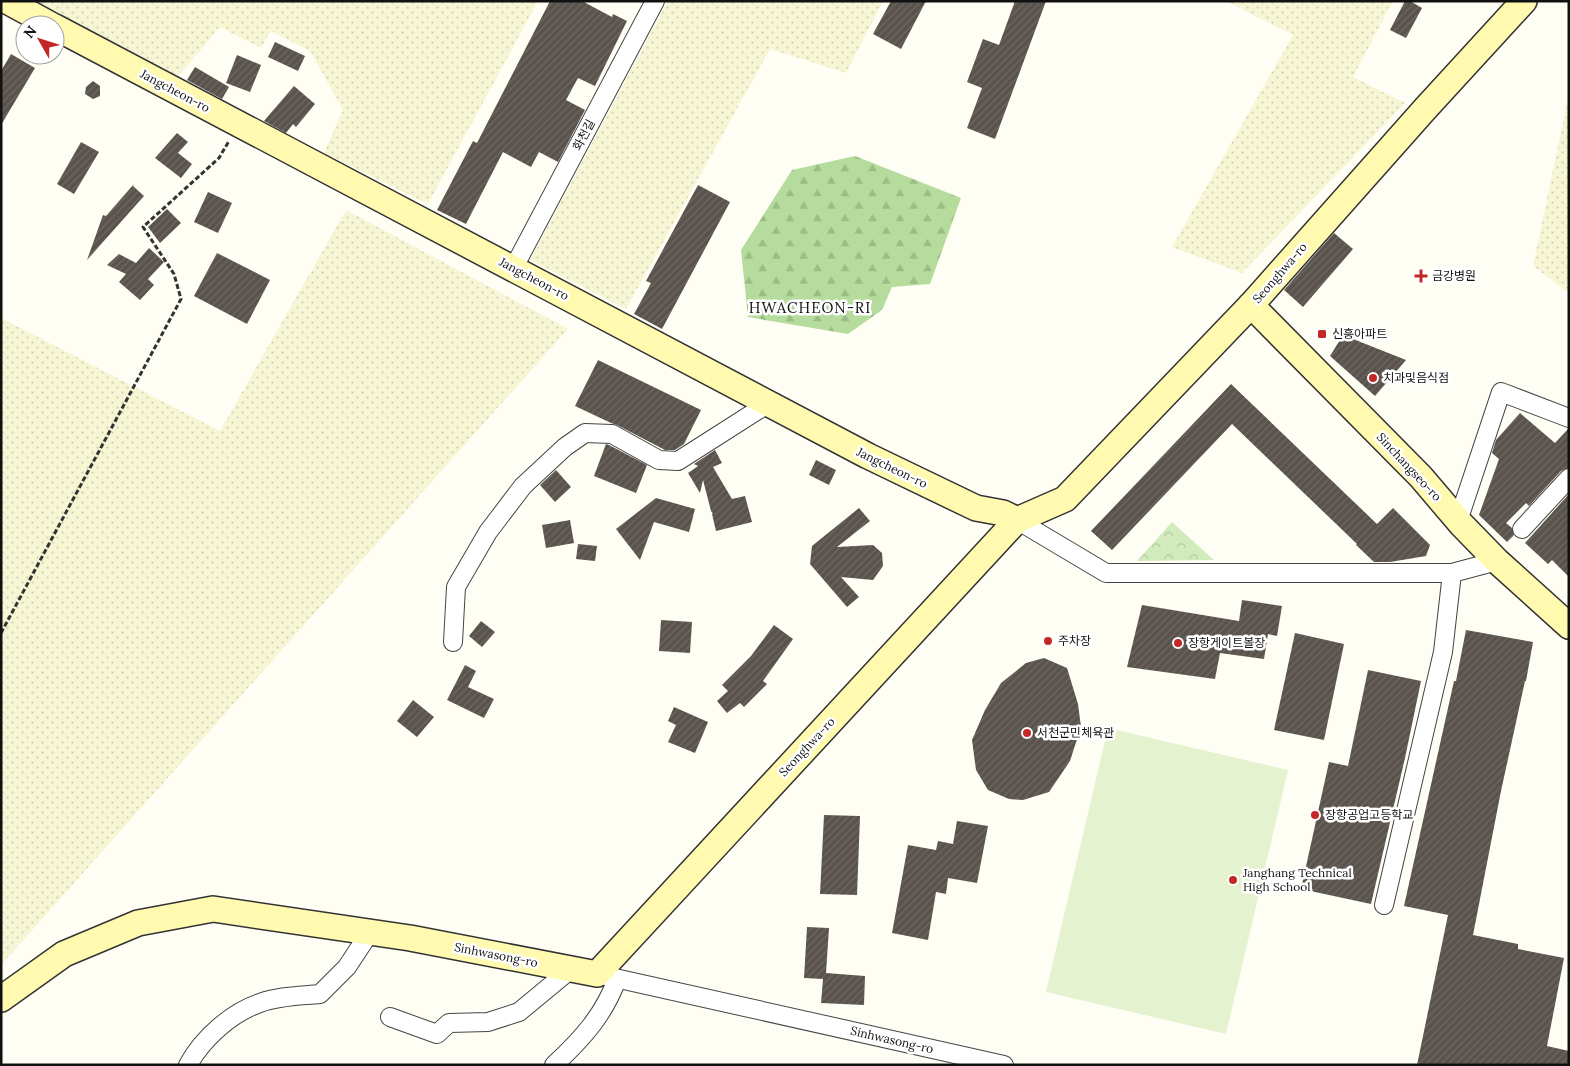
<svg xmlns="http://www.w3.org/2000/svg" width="1570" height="1066" font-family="Lora,'Noto Sans KR',serif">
	<defs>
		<pattern id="farmland-dots" width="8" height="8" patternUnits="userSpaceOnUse" patternTransform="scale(1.25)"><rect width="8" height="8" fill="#f6f5d4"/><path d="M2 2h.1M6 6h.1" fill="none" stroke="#d2d1b5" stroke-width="1.8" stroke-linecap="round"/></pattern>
		<pattern id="forest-firs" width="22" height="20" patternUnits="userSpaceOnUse" patternTransform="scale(1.25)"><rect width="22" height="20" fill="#b5dc9c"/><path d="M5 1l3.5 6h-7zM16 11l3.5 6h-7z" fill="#9bbc85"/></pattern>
		<pattern id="park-crowns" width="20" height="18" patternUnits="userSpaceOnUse" patternTransform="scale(1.25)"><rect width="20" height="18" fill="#d2ebbd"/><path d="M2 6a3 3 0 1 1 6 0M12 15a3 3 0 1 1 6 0" fill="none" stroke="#b3c8a1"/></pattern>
		<pattern id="building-hatch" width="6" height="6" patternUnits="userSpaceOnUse" patternTransform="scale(1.25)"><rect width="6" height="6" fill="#5a534d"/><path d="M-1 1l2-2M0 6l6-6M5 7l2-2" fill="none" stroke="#6d6762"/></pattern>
	</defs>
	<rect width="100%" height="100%" fill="#fffef5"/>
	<g fill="url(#farmland-dots)">
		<polygon points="31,1 538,1 428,204 324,153 343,110 310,51 271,31 261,48 220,27 176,79"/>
		<polygon points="668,1 883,1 846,73 770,49 626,309 530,260"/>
		<polygon points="1226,1 1393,1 1353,77 1405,103 1242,273 1172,247 1293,35"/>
		<polygon points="1569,94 1569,293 1533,266"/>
		<polygon points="346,210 568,329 1,965 1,318 220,431"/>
	</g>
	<polygon fill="url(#forest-firs)" points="855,156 961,198 930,284 892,287 882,310 848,334 748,317 741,250 792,170"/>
	<polygon fill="url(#park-crowns)" points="1172,522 1214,560 1137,561"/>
	<polygon fill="#e4f2cf" points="1108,728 1288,770 1226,1034 1046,992"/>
	<g fill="url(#building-hatch)">
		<polygon points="550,1 582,1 612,17 613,14 627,21 595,86 578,78 566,100 585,110 558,162 539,152 531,167 503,152 466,224 437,210 473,141 477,143"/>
		<polygon points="891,1 926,1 901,49 873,34"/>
		<polygon points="1015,1 1046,1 995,139 967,128 982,88 967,82 983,39 999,45"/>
		<polygon points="1405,1 1410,1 1422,8 1406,38 1390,30"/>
		<polygon points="275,42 305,56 298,71 268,57"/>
		<polygon points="11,54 35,68 1,125 1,71"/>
		<polygon points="237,55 261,65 250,92 226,83"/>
		<polygon points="195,67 229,87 222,99 187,80"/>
		<polygon points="93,81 100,86 100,96 93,99 85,94 86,87"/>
		<polygon points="294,86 315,104 296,127 293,124 286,133 264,121"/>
		<polygon points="177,133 188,142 178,153 192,164 181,178 155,158"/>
		<polygon points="81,142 99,152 74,194 57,184"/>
		<polygon points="134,184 133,186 144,196 87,260 103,215 106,216"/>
		<polygon points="698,185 730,202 662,329 634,314 651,283 646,281"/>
		<polygon points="208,192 232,203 218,233 194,222"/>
		<polygon points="167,209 181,223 160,243 148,227"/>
		<polygon points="1334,233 1353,249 1303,307 1284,290"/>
		<polygon points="149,248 164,262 148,279 154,285 140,300 119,282 126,274 107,265 119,254 136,263"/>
		<polygon points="217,253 270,280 247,324 194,296"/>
		<polygon points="1343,335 1406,360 1375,396 1330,356"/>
		<polygon points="598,360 701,410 684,444 675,450 665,450 617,425 611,423 575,406"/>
		<polygon points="1231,384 1377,524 1393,508 1430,545 1426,556 1390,562 1374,562 1356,545 1357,544 1232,424 1112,550 1091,531"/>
		<polygon points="1520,413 1555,443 1569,428 1569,468 1561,471 1529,506 1526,503 1506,523 1512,528 1514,535 1507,542 1479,515 1499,459 1492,453 1496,440"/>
		<polygon points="606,444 609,445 647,465 636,493 594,476"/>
		<polygon points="715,450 722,463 713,467 732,499 745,496 752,522 716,531 712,514 713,514 711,511 703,480 700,493 688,473 698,466 694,464"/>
		<polygon points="816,460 836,470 829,485 809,475"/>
		<polygon points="556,470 571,487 555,502 540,485"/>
		<polygon points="1569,494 1569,577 1552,560 1548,564 1525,543"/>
		<polygon points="656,498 695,509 689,532 654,522 640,560 616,529"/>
		<polygon points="859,508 870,521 837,547 873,545 882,553 883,566 873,580 841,577 859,597 847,607 810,564 812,546"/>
		<polygon points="570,520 574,543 546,548 542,525"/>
		<polygon points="578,544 597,546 595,561 576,559"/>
		<polygon points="1242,600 1282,606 1277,636 1268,634 1264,659 1220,653 1215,679 1127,667 1142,605 1239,621"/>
		<polygon points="661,620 692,622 690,653 659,651"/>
		<polygon points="481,621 495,632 482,647 469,636"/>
		<polygon points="774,625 793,639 763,681 767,684 744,707 740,703 727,713 717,701 728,691 722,685 751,656"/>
		<polygon points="1466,630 1533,642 1526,681 1525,681 1501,791 1473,935 1518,944 1518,949 1564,958 1547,1046 1569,1051 1569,1065 1417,1065 1448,915 1404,906 1454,681 1456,681"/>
		<polygon points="1295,633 1344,644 1324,740 1274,730"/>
		<polygon points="1044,658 1067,668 1078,704 1081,727 1070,761 1049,792 1023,800 1009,799 988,790 976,770 972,740 985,710 1001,683 1026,663"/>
		<polygon points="465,665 476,671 468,687 494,699 484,718 447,700"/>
		<polygon points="1368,670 1421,681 1405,758 1371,904 1301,889 1329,762 1348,766"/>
		<polygon points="413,700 434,717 417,737 397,721"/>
		<polygon points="674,707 708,722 695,753 668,742 676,725 668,721"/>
		<polygon points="824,815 860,816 857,895 820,894"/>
		<polygon points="957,821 988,826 977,883 948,878 946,894 936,892 928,940 892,933 908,845 936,850 938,841 953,844"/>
		<polygon points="807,927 829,928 826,973 865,976 864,1005 821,1003 823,979 804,978"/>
	</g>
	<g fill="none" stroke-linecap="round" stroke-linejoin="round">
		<g stroke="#444" stroke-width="20">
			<g id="street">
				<polyline points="513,269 655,1"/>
				<polyline points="1017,520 1106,573 1452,573 1497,561"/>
				<polyline points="1458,521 1501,392 1569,418"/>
				<polyline points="1522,529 1569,478"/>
				<polyline points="453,642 456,587 488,532 523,486 565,447 585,433 612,434 659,460 678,461 769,403"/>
				<polyline points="1384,905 1443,652 1452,573"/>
				<polyline points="597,974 1004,1065"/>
				<polyline points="390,1017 437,1034 449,1023 488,1022 519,1012 571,969"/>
				<path d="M188,1065C203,1038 231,1013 260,1003C279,996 300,996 320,994L347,967L370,932"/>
				<path d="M554,1065C582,1039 604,1015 617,979"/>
			</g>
		</g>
		<g stroke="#333" stroke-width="28">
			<g id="secondary">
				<polyline points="7,1 51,25"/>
				<polyline points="55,27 868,456 976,508 1003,513 1017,520"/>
				<polyline points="1251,305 1421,477 1461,524 1497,561 1569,626"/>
				<polyline points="1,999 64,954 138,923 213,909 410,938 597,974 1017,520 1065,499 1251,305 1425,109 1524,1"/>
			</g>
		</g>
		<polyline stroke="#333" stroke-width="3" stroke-dasharray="5 2.5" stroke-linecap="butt" points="1,633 181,299 174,274 143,227 219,158 229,141"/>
		<use href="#street" stroke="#fff" stroke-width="18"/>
		<use href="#secondary" stroke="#fffab0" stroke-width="25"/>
	</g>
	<g fill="#c32827" stroke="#fff" stroke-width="2">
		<path d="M1418.5 268.5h5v5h5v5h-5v5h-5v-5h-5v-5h5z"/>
		<rect x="1317" y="329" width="10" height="10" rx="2.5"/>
		<circle cx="1373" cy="378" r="5"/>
		<circle cx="1048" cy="641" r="5"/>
		<circle cx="1178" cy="643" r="5"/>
		<circle cx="1027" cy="733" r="5"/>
		<circle cx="1315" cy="815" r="5"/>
		<circle cx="1233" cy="880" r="5"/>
	</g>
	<g text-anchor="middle" stroke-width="5" stroke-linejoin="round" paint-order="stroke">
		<g font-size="12" fill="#111" stroke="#fff">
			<text transform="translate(175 91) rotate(28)" y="4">Jangcheon-ro</text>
			<text transform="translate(584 135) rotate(-62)" y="4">화천길</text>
			<text transform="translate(1280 273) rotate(-49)" y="4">Seonghwa-ro</text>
			<text transform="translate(534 279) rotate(28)" y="4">Jangcheon-ro</text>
			<text transform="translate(1409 467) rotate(47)" y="4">Sinchangseo-ro</text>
			<text transform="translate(892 468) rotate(26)" y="4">Jangcheon-ro</text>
			<text transform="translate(807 747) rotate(-47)" y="4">Seonghwa-ro</text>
			<text transform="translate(496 955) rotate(11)" y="4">Sinhwasong-ro</text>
			<text transform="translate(892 1040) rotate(13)" y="4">Sinhwasong-ro</text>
		</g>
		<g font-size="12" fill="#111" stroke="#fff" text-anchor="start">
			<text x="1432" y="280">금강병원</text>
			<text x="1332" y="338">신흥아파트</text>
			<text x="1383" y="382">치과및음식점</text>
			<text x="1058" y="645">주차장</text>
			<text x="1188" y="647">장항게이트볼장</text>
			<text x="1037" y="737">서천군민체육관</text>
			<text x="1325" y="819">장항공업고등학교</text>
			<text x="1243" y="877">Janghang Technical<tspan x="1243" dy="14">High School</tspan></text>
		</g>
		<g font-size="15" letter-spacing="1" fill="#111" stroke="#fff">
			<text x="810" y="313">HWACHEON-RI</text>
		</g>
	</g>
	<rect width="1570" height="1066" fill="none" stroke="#111111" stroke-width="5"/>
	<g transform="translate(40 40) rotate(309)"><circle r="24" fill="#ffffff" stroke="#a0a0a0"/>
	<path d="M0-4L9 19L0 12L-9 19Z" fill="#c32827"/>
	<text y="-8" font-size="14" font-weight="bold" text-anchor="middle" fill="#111111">N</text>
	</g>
</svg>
